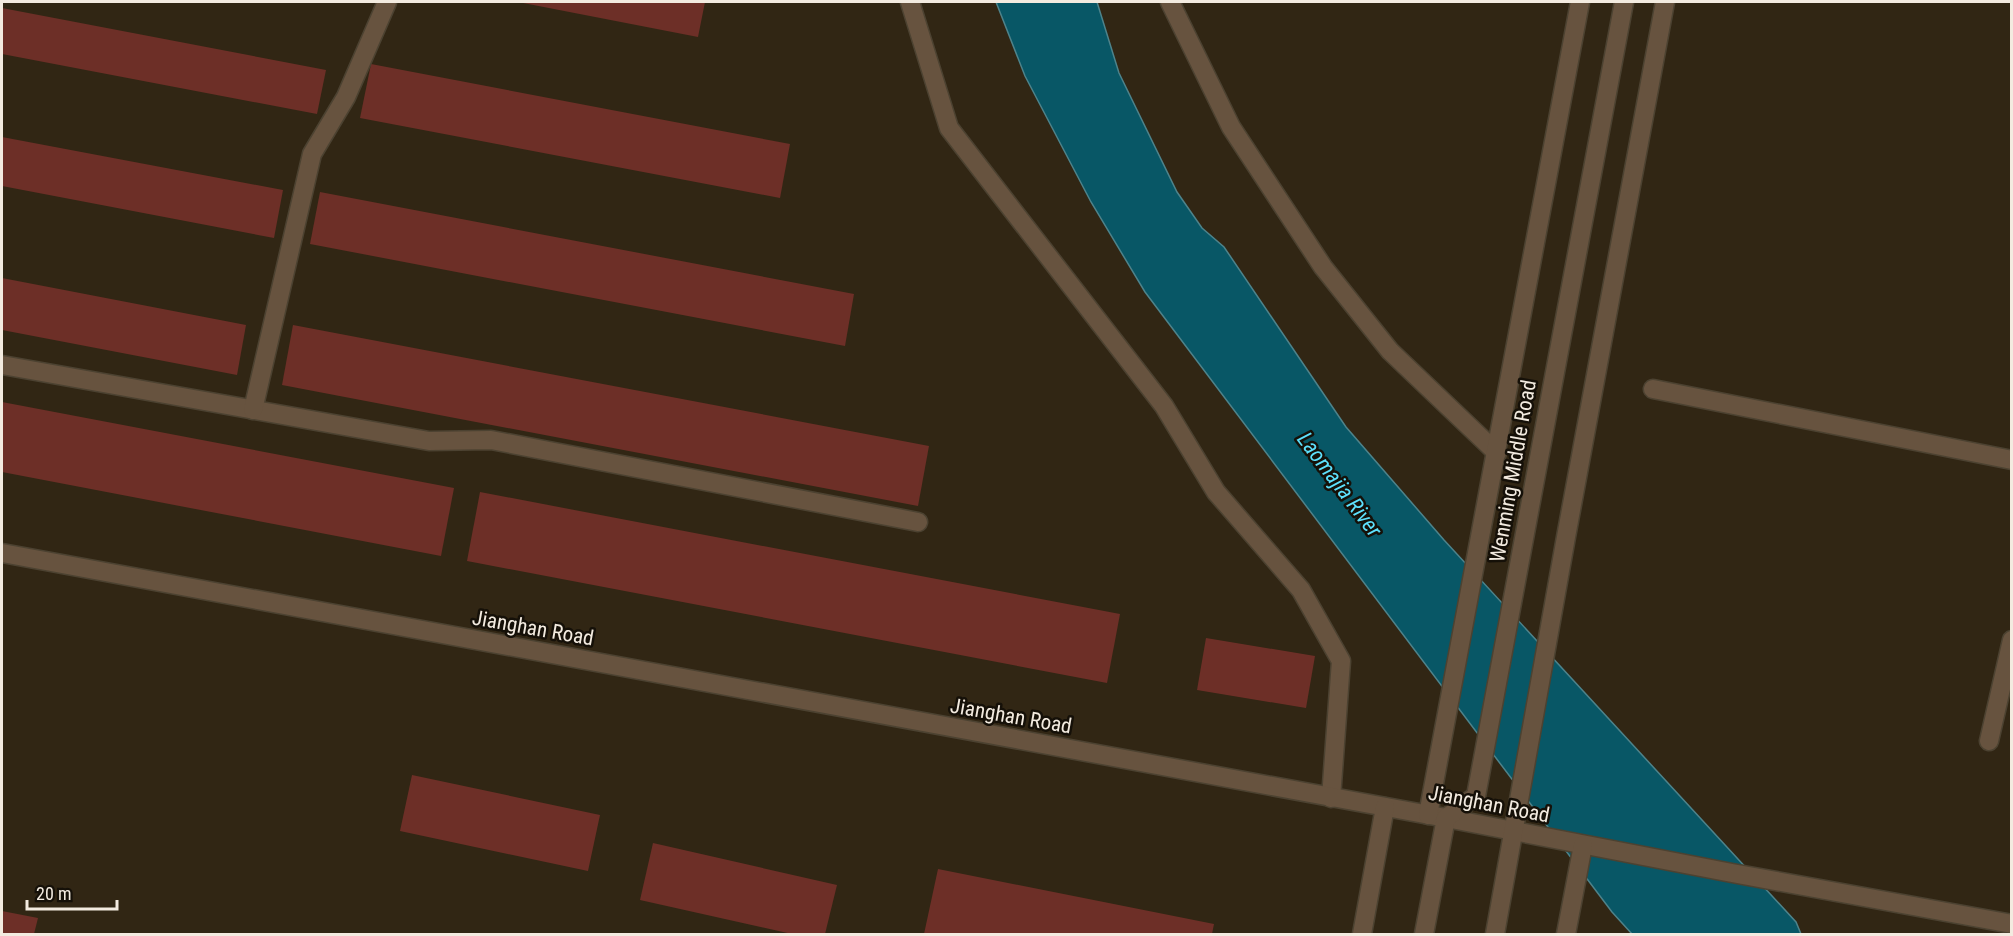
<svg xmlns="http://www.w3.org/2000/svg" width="2013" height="936" font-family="'Roboto Condensed',sans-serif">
	<rect width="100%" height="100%" fill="#312614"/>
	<polygon fill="#085766" stroke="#4e838b" stroke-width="1.5" points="996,2 1097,2 1119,73 1177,192 1202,228 1224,247 1346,427 1444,540 1796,922 1801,934 1632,934 1612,912 1145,292 1091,202 1025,76"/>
	<g fill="#6d2f27">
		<polygon points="518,2 705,2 698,37"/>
		<polygon points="2,8 326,70 317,114 2,54"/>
		<polygon points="371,64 790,144 780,198 360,118"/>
		<polygon points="2,137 283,190 274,238 2,186"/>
		<polygon points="320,192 854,294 845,346 310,244"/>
		<polygon points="2,278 246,325 237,375 2,330"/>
		<polygon points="293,325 929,446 918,506 282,385"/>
		<polygon points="2,402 454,488 441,556 2,472"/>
		<polygon points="480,492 1120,614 1107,683 467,561"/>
		<polygon points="1206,638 1315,656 1306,708 1197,690"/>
		<polygon points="412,775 600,815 588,871 400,831"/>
		<polygon points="653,843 837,885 825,934 792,934 640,900"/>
		<polygon points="938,869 1214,924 1212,934 924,934"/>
		<polygon points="2,911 38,918 34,934 2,934"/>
	</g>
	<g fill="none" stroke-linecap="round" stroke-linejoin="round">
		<g stroke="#4c4231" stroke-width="21">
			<g id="minor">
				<polyline points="910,2 949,128 1164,406 1216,492 1301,590 1341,661 1331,798"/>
				<polyline points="1170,2 1231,127 1323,267 1390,351 1497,453"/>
				<polyline points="2,365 429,441 491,440 918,522"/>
				<polyline points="1653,389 2012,460"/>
				<polyline points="253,410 312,154 346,97 387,2"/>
				<polyline points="2,553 1446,818 1732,873 2012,924"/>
				<polyline points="1989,741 2012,640"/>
				<polyline points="1428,815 1580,2"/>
				<polyline points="1362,934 1385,807"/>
				<polyline points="1424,934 1446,818 1476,796 1624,2"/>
				<polyline points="1495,934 1566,537 1665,2"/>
				<polyline points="1566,934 1583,845"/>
			</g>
		</g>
		<use href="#minor" stroke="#67533f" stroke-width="18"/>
	</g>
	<g text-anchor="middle" stroke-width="5" stroke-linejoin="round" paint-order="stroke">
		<g font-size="21" fill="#f3ebe0" stroke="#151008">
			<text transform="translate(1513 471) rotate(-80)" y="7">Wenming Middle Road</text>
			<text transform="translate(533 628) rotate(10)" y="7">Jianghan Road</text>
			<text transform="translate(1011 716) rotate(10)" y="7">Jianghan Road</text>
			<text transform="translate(1489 804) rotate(11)" y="7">Jianghan Road</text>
		</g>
		<g font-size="22" font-style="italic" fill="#5de0fc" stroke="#151008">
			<text transform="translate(1340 484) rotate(53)" y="8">Laomajia River</text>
		</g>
	</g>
	<rect width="2013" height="936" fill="none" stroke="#f3ebe0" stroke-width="6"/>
	<path d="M27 900v9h90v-9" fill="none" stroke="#f3ebe0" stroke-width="3"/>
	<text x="36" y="900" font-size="18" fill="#f3ebe0" stroke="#151008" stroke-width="4.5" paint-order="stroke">20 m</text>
</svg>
